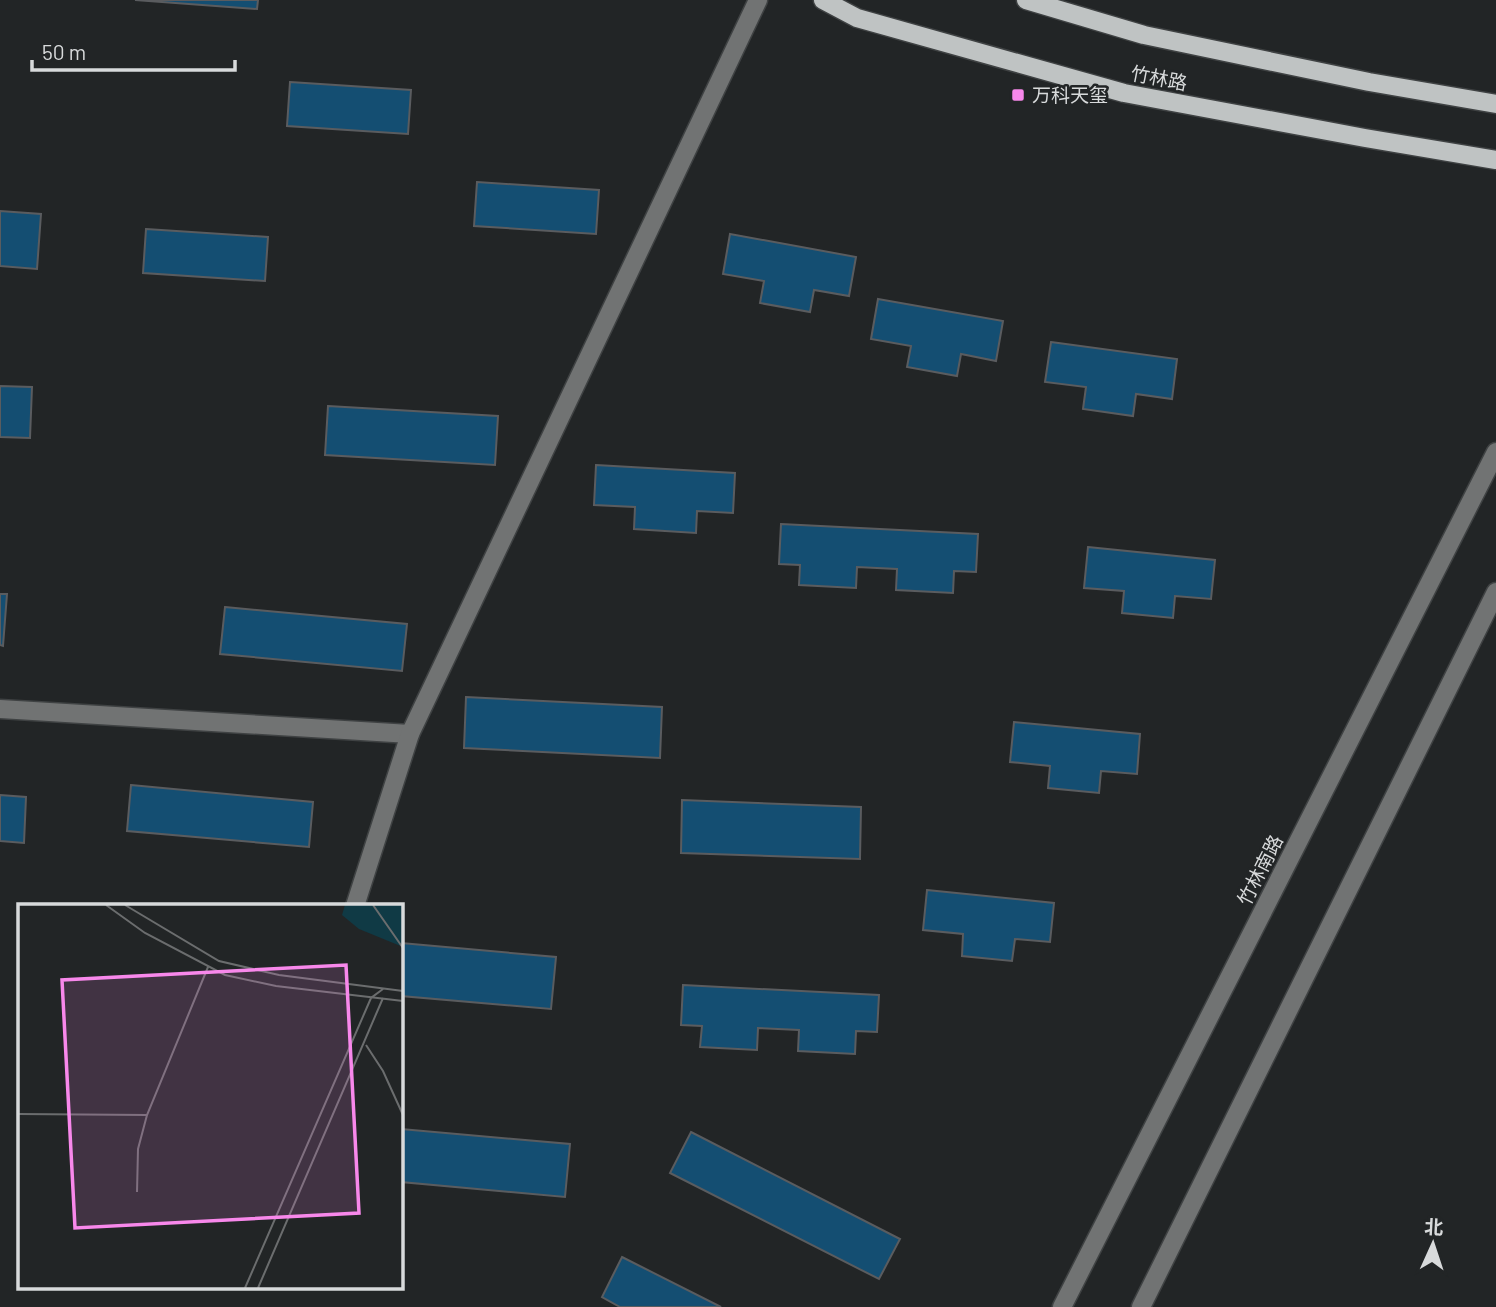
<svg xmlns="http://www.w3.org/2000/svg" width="1496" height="1307" font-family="Barlow,'Noto Sans SC',sans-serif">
	<rect width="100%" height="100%" fill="#222526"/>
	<g fill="#144e72" stroke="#5a5c5f" stroke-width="2">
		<polygon points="135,0 258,0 257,9"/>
		<polygon points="290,82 411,90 408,134 287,126"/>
		<polygon points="477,182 599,190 596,234 474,226"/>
		<polygon points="0,211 41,214 37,269 0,266"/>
		<polygon points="146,229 268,237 265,281 143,273"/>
		<polygon points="730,234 856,257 849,296 814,290 810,312 760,303 764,281 723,274"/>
		<polygon points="878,299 1003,321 996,361 961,354 957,376 907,367 911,346 871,339"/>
		<polygon points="1051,342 1177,359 1172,399 1136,394 1133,416 1083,409 1086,387 1045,382"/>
		<polygon points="0,386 32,387 30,438 0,437"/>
		<polygon points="328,406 498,416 495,465 325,455"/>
		<polygon points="596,465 735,473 733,513 697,511 696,533 634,529 635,507 594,505"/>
		<polygon points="781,524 978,534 976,572 954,571 953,593 896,590 897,569 857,567 856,588 799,585 800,565 779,564"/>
		<polygon points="1088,547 1215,560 1211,599 1175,596 1173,618 1122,613 1124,591 1084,588"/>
		<polygon points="0,594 7,594 3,646 0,645"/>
		<polygon points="225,607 407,624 402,671 220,654"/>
		<polygon points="466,697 662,707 660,758 464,748"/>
		<polygon points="1014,722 1140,734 1137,774 1101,771 1099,793 1048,788 1050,766 1010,762"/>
		<polygon points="131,785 313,802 309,847 127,831"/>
		<polygon points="0,795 26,797 24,843 0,841"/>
		<polygon points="682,800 861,807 860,859 681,853"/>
		<polygon points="927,890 1054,903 1050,942 1015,939 1012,961 962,956 963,934 923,930"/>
		<polygon points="401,943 556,957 551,1009 401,996"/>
		<polygon points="683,985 879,995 877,1032 856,1031 855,1054 798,1051 799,1030 758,1028 757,1050 700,1047 702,1026 681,1025"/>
		<polygon points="401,1129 570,1144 565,1197 401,1182"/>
		<polygon points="691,1132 900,1239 879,1279 670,1173"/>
		<polygon points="622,1257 721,1307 620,1307 602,1297"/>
	</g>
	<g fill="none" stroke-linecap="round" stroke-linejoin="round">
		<g stroke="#3f4243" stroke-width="21">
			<g id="minor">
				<polyline points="0,709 410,734"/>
				<polyline points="355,906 410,734 758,0"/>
				<polyline points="1062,1307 1496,452"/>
				<polyline points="1141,1307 1496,592"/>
			</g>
		</g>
		<g stroke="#3f4243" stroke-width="21">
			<g id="major">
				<polyline points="823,0 857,18 1124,93 1365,138 1496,160"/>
				<polyline points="1026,0 1144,35 1369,82 1496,104"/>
			</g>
		</g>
		<use href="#minor" stroke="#717373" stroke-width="18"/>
		<use href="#major" stroke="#bfc3c3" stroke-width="18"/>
	</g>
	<rect fill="#f888eb" stroke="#222526" stroke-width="2.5" x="1011" y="88" width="14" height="14" rx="3.5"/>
	<g text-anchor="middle" stroke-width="5" stroke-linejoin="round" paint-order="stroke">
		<g font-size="19" fill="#d8dadb" stroke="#222526">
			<text transform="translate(1159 78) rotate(11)" y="7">竹林路</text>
			<text transform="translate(1260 870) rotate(-63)" y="7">竹林南路</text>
		</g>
		<g font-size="19" fill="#d8dadb" stroke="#222526" text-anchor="start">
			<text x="1032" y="102">万科天玺</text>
		</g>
	</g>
	<g transform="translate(18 904)">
		<rect width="385" height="385" fill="#222526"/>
		<path d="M327,1H385V43L341,25L324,11Z" fill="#103a45"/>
		<path fill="none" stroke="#6b6d6e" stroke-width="2" d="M88,1L127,29L207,71L258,82L385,97M107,1L201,57L261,71L385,87M355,1L385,44M348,141L365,167L385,211M0,210L129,211M119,288L120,245L129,211L190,63M227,384L353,94L365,85M240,384L365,94"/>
		<path fill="#f888eb" fill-opacity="0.15" stroke="#f888eb" stroke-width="3.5" d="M328,61L341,309L57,324L44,76Z"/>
		<rect width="385" height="385" fill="none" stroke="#d8dadb" stroke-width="3.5"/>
	</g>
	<g transform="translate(1433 1244) rotate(3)" stroke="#222526" stroke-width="5" paint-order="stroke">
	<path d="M0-5L12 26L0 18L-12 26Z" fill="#d8dadb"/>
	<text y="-10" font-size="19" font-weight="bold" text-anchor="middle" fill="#d8dadb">北</text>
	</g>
	<path d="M32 60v10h203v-10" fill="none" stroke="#d8dadb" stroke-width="3.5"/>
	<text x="42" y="60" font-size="21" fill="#d8dadb" stroke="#222526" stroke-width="5" paint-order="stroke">50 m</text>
</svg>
